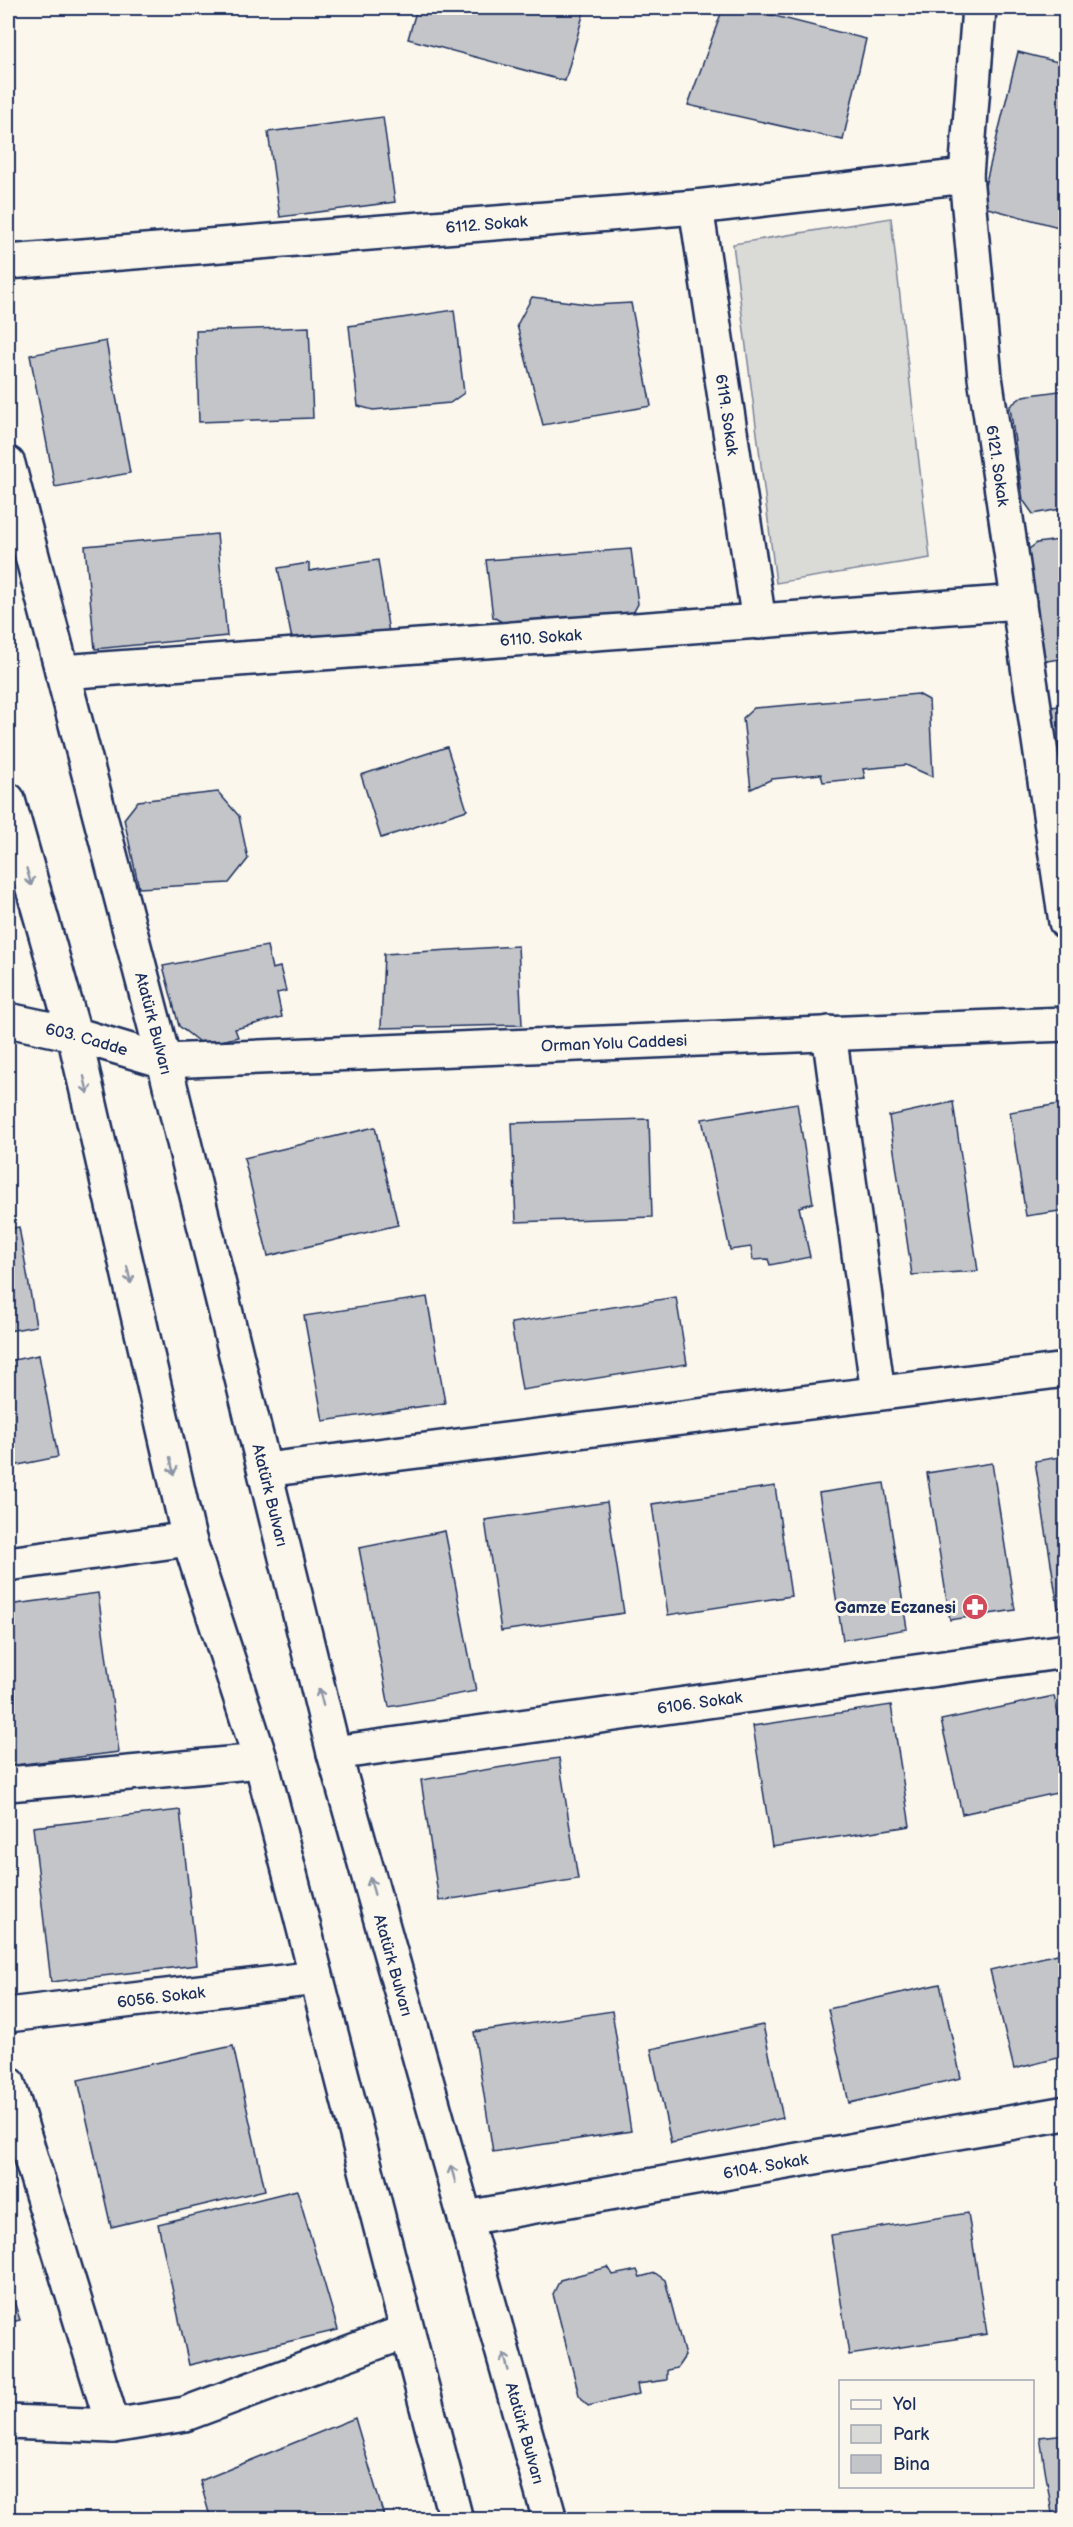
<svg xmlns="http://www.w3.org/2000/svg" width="1073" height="2527" font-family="'Balsamiq Sans',sans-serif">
	<rect width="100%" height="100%" fill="#fbf7ec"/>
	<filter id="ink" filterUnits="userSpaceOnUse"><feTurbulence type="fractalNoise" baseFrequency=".0167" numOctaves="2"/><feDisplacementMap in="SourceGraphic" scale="12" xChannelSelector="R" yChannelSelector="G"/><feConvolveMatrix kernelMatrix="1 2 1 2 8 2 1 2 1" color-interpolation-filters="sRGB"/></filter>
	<g filter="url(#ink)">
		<polygon fill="#dadad7" stroke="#7a849a" stroke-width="1.5" points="891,218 930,558 776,583 733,244"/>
		<g fill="#c3c5c9" stroke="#1b2f5e" stroke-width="1.5">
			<polygon points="417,8 585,8 565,81 408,39"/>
			<polygon points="723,8 743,8 866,39 843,140 688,105"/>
			<polygon points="1018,52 1066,64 1066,229 980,206"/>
			<polygon points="383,117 395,202 280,217 268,132"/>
			<polygon points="532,297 595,305 631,303 651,406 543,425 517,325"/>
			<polygon points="454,310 464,393 450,403 373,410 358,406 349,326"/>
			<polygon points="309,327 313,418 199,422 196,331"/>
			<polygon points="106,341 130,473 55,487 30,355"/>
			<polygon points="1066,390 1066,508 1033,514 1023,500 1010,406 1023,396"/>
			<polygon points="217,534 227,636 95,649 85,546"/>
			<polygon points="1066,539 1066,658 1047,661 1036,647 1024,553 1037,543"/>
			<polygon points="631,549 638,604 632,615 515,629 493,617 486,560"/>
			<polygon points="378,560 389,633 294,650 278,568 309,563 309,571"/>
			<polygon points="918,694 929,700 933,777 906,765 863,769 865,778 823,782 821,774 772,779 751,789 743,718 754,708"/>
			<polygon points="1066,705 1066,837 1044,708"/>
			<polygon points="447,747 467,810 381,838 361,775"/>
			<polygon points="218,792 239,816 248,859 229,883 139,888 124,819 138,801"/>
			<polygon points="267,946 272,969 280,967 286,991 277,993 282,1017 235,1029 238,1037 203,1045 179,1026 163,966"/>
			<polygon points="518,946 522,1025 381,1028 384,954"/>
			<polygon points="953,1102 978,1271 912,1275 889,1116"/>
			<polygon points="797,1103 813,1203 799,1207 810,1257 770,1265 768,1259 753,1260 751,1247 730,1250 702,1119"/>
			<polygon points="1066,1103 1066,1210 1026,1216 1010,1112"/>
			<polygon points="649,1119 652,1217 516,1222 512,1123"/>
			<polygon points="375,1127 398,1225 268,1256 244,1158"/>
			<polygon points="19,1227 36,1326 8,1331 8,1229"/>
			<polygon points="427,1297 445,1403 323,1421 304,1316"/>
			<polygon points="676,1297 687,1364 522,1390 511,1323"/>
			<polygon points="39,1355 58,1457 8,1467 8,1361"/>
			<polygon points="1066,1456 1066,1606 1058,1608 1035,1461"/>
			<polygon points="992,1463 1015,1610 950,1620 927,1473"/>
			<polygon points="884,1483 907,1629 843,1640 819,1493"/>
			<polygon points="775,1486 791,1596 668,1615 652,1504"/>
			<polygon points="607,1502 624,1613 501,1631 485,1520"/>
			<polygon points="445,1531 476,1691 389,1707 359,1548"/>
			<polygon points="98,1593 119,1752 8,1766 8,1605"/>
			<polygon points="1054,1696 1066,1749 1066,1791 962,1814 941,1720"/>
			<polygon points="891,1705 910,1826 772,1847 753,1726"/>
			<polygon points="559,1758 578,1879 439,1901 421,1780"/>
			<polygon points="180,1810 197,1965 51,1982 33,1827"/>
			<polygon points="1066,1952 1066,2056 1014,2069 990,1970"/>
			<polygon points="940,1984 961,2078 849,2103 828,2009"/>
			<polygon points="612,2011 631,2131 493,2152 474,2032"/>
			<polygon points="763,2025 783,2118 671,2143 651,2049"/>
			<polygon points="233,2046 265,2190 111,2227 78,2080"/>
			<polygon points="297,2190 338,2330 189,2365 158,2224"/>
			<polygon points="968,2213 987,2334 849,2355 831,2235"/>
			<polygon points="608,2267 613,2275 637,2270 640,2277 655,2273 665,2280 685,2356 677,2368 667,2370 667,2380 637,2384 639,2394 588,2406 579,2395 553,2294 560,2280"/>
			<polygon points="8,2283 20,2320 8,2323"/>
			<polygon points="355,2418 385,2520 211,2520 200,2481"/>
			<polygon points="1066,2434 1066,2520 1053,2520 1040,2437"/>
		</g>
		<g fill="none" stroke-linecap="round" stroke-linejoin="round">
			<g stroke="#1b2f5e" stroke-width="38">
				<g id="minor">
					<path id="s1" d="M979,8L966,176L985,377L1066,922"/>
					<path id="s2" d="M696,207L759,622"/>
					<path id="s3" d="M8,262L696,207L966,176"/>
					<path id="s4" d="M62,672L1019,602"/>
					<path id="s5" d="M8,1020L74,1034L164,1061L1066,1024"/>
					<polyline points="829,1033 878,1393"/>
					<polyline points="265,1470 1066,1370"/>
					<polyline points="8,1564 189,1539"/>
					<path id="s6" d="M334,1753L1066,1651"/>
					<polyline points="8,1784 261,1761"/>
					<path id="s7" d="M8,2015L316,1978"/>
					<polyline points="8,2083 113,2426"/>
					<path id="s8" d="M466,2218L1066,2113"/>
					<polyline points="8,2422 113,2426 185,2414 407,2331"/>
				</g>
			</g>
			<g stroke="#1b2f5e" stroke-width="38">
				<g id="major">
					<path id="s9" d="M8,464L164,1061L334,1753L550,2520"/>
					<polyline points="8,800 74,1034 189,1539 261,1761 456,2520"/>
				</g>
			</g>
			<use href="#minor" stroke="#fbf7ec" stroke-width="33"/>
			<use href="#major" stroke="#fbf7ec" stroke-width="33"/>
		</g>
		<defs><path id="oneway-shaft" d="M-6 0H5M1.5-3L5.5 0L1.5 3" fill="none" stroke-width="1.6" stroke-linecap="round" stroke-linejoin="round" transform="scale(1.5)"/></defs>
		<g stroke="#8b93a5">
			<use href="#oneway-shaft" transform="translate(29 877) rotate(74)"/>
			<use href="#oneway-shaft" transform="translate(86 1085) rotate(77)"/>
			<use href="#oneway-shaft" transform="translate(129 1275) rotate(77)"/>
			<use href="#oneway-shaft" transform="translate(172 1466) rotate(77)"/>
			<use href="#oneway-shaft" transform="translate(321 1697) rotate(-104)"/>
			<use href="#oneway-shaft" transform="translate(372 1886) rotate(-106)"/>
			<use href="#oneway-shaft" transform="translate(453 2174) rotate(-106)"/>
			<use href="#oneway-shaft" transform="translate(506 2362) rotate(-106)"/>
		</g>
	</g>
	<defs>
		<g id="pharmacy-disc" transform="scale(1.35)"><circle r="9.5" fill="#d1495b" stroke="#fbf7ec"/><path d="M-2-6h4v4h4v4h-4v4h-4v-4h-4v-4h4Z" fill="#fff"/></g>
	</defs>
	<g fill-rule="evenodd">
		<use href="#pharmacy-disc" x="975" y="1607"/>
	</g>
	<g text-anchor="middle" stroke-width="6" stroke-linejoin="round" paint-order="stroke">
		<g font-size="16" fill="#1b2f5e" stroke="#fbf7ec">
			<text dy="6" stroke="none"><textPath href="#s3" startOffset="480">6112. Sokak</textPath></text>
			<text dy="6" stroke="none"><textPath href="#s2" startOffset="210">6119. Sokak</textPath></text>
			<text dy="6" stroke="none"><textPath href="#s1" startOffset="460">6121. Sokak</textPath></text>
			<text dy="6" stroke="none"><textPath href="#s4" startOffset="480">6110. Sokak</textPath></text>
			<text dy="6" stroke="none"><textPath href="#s9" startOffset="578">Atatürk Bulvarı</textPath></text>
			<text dy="6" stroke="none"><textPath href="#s5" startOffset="81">603. Cadde</textPath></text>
			<text dy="6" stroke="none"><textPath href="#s5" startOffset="612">Orman Yolu Caddesi</textPath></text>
			<text dy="6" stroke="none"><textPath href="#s9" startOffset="1064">Atatürk Bulvarı</textPath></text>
			<text dy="6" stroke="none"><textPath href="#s6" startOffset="369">6106. Sokak</textPath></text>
			<text dy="6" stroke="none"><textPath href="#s9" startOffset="1550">Atatürk Bulvarı</textPath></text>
			<text dy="6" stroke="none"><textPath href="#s7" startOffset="154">6056. Sokak</textPath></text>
			<text dy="6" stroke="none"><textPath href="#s8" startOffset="304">6104. Sokak</textPath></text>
			<text dy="6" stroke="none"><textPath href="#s9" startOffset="2036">Atatürk Bulvarı</textPath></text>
		</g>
		<g font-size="16" font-weight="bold" fill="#1b2f5e" stroke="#fbf7ec" text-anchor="end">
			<text x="956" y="1613">Gamze Eczanesi</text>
		</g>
	</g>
	<rect width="1073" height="2527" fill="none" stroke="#fbf7ec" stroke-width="30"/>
	<rect x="15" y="15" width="1043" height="2497" fill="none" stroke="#1b2f5e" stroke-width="2" filter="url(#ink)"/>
	<rect x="839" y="2380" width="195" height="108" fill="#fbf7ec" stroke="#a1a7b3" stroke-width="1.5"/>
	<rect x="851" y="2400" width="30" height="9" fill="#fbf7ec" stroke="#a1a7b3" stroke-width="1.5"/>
	<text x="893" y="2410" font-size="18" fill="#1b2f5e">Yol</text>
	<rect x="851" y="2425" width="30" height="18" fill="#dadad7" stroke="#a1a7b3" stroke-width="1.5"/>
	<text x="893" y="2440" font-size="18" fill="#1b2f5e">Park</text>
	<rect x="851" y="2455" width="30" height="18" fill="#c3c5c9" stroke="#a1a7b3" stroke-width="1.5"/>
	<text x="893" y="2470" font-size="18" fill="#1b2f5e">Bina</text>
</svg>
